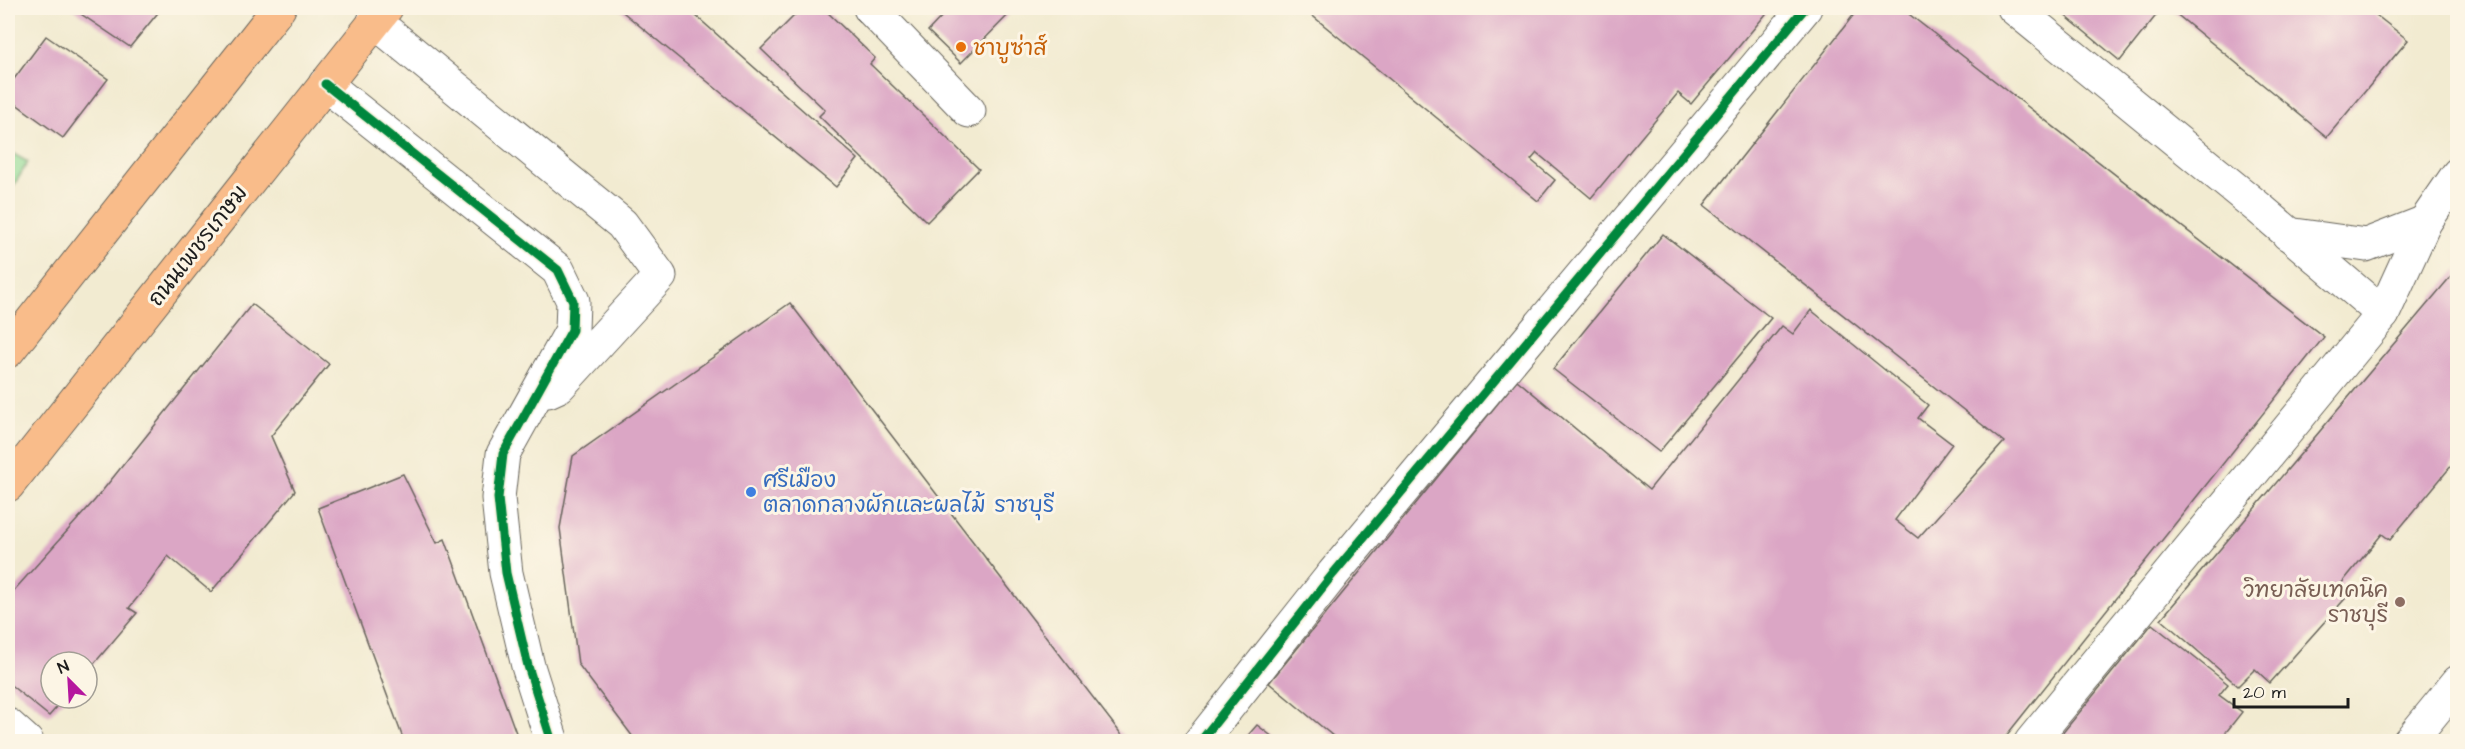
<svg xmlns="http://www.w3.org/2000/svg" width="2465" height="749" font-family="'Architects Daughter','Playpen Sans Thai',sans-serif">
	<rect width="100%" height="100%" fill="#fcf5e5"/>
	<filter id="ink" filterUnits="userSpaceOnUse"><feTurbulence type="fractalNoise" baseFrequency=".0167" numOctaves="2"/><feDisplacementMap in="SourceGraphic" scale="12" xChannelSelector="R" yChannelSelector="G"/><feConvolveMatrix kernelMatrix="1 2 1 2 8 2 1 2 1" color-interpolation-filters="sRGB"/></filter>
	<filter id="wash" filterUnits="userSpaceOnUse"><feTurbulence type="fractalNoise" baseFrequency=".008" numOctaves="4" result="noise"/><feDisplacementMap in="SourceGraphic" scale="24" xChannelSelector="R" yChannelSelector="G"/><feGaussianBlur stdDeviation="1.35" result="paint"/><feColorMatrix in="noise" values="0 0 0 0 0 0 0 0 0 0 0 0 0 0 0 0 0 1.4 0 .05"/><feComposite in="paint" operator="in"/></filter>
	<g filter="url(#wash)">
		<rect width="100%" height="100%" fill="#f2ebd1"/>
		<polygon fill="#92db96" stroke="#577c59" stroke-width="1.5" points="8,151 28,162 8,195"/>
		<g id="blocks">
			<g fill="#dba6c5">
				<polygon points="72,8 158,8 161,9 130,47"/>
				<polygon points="618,8 687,8 858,159 836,187"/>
				<polygon points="802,8 823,8 875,58 870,64 979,169 927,222 819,116 825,110 761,49"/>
				<polygon points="938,8 1015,8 961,63 928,31 944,14"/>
				<polygon points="1303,8 1771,8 1691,104 1678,93 1591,198 1537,153 1531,160 1555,180 1538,201"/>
				<polygon points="1859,8 1901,8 2324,337 2002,741 1339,741 1269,683 1517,380 1649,490 1782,326 1793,334 1811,310 1928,405 1918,418 1952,444 1895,520 1918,538 2004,442 1704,205"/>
				<polygon points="2056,8 2162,8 2120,61"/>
				<polygon points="2169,8 2367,8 2408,40 2327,137"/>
				<polygon points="46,36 108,79 63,138 8,98 8,87"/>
				<polygon points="1663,234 1771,318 1659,452 1553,369"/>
				<polygon points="2457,269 2457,459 2390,540 2382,534 2341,584 2351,592 2270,683 2255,669 2238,686 2161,619"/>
				<polygon points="790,303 984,556 1125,739 1122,741 636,741 578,664 560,528 573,456"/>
				<polygon points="252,304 329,364 271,436 295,491 211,592 168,556 150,582 129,608 137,613 87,672 87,662 51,662 51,698 65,698 49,716 8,683 8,597 95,500"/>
				<polygon points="403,474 437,543 445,539 519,741 404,741 318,508"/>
				<polygon points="2152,624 2228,684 2219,695 2242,712 2219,741 2056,741"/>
				<polygon points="1257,725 1278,741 1243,741"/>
			</g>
		</g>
	</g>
	<g filter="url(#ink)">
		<use href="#blocks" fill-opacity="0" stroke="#67645b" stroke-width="1.5"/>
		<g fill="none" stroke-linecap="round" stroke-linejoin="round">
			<g stroke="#67645b" stroke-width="35">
				<g id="minor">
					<polyline points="870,8 969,111"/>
					<polyline points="2014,8 2260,209 2383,314 2425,222 2458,174"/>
					<polyline points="374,21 622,224 660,276 559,386 548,391"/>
					<polyline points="325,84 558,270 573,301 572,330 503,454 498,498 506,573 528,666 552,742"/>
					<polyline points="2288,234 2366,245 2425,222"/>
					<polyline points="8,725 27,742"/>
					<polyline points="1200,742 1333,574 1805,8"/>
					<polyline points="2031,742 2383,314"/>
					<polyline points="2409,742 2458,682"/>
				</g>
			</g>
			<g stroke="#67645b" stroke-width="35">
				<g id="major">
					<polyline points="8,351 279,8"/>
					<polyline points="8,485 386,8"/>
				</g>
			</g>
			<use href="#minor" stroke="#fff" stroke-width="33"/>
			<use href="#major" stroke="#f9bc8a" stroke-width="33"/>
			<g stroke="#fcf5e5" stroke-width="13">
				<g id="cycleway">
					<polyline points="325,84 558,270 573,301 572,330 503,454 498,498 506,573 528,666 552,742"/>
					<polyline points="1200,742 1333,574 1805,8"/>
				</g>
			</g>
			<use href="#cycleway" stroke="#00873e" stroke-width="9"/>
		</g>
	</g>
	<circle fill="#e8710a" stroke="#fcf5e5" stroke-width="2" cx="961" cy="47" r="6"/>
	<circle fill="#3f7fe0" stroke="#fcf5e5" stroke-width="2" cx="751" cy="492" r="6"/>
	<circle fill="#8d6e63" stroke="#fcf5e5" stroke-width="2" cx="2400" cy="602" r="6"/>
	<g text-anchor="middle" stroke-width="6" stroke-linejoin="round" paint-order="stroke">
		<g font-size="22" fill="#c56008" stroke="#fcf5e5" text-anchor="start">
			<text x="973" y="55">ชาบูซ่าส์</text>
		</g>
		<g font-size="22" fill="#1c1c1c" stroke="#fcf5e5">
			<text transform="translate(197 245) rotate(-52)" y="8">ถนนเพชรเกษม</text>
		</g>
		<g font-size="22" fill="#366cbe" stroke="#fcf5e5" text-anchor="start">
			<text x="763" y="487">ศรีเมือง<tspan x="763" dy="25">ตลาดกลางผักและผลไม้ ราชบุรี</tspan></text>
		</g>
		<g font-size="22" fill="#785e54" stroke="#fcf5e5" text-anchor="end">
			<text x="2388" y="597">วิทยาลัยเทคนิค<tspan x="2388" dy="25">ราชบุรี</tspan></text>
		</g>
	</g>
	<rect width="2465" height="749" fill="none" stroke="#fcf5e5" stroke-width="30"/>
	<g transform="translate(69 680) rotate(336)"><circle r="28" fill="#fcf5e5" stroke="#a29e95" stroke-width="1.5"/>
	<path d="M0-4.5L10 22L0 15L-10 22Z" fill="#b5179e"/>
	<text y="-9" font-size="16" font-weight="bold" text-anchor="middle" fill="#1c1c1c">N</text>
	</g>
	<path d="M2234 698v9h114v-9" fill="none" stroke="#1c1c1c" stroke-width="3"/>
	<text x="2243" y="698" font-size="18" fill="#1c1c1c" stroke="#fcf5e5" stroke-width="4.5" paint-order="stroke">20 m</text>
</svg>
